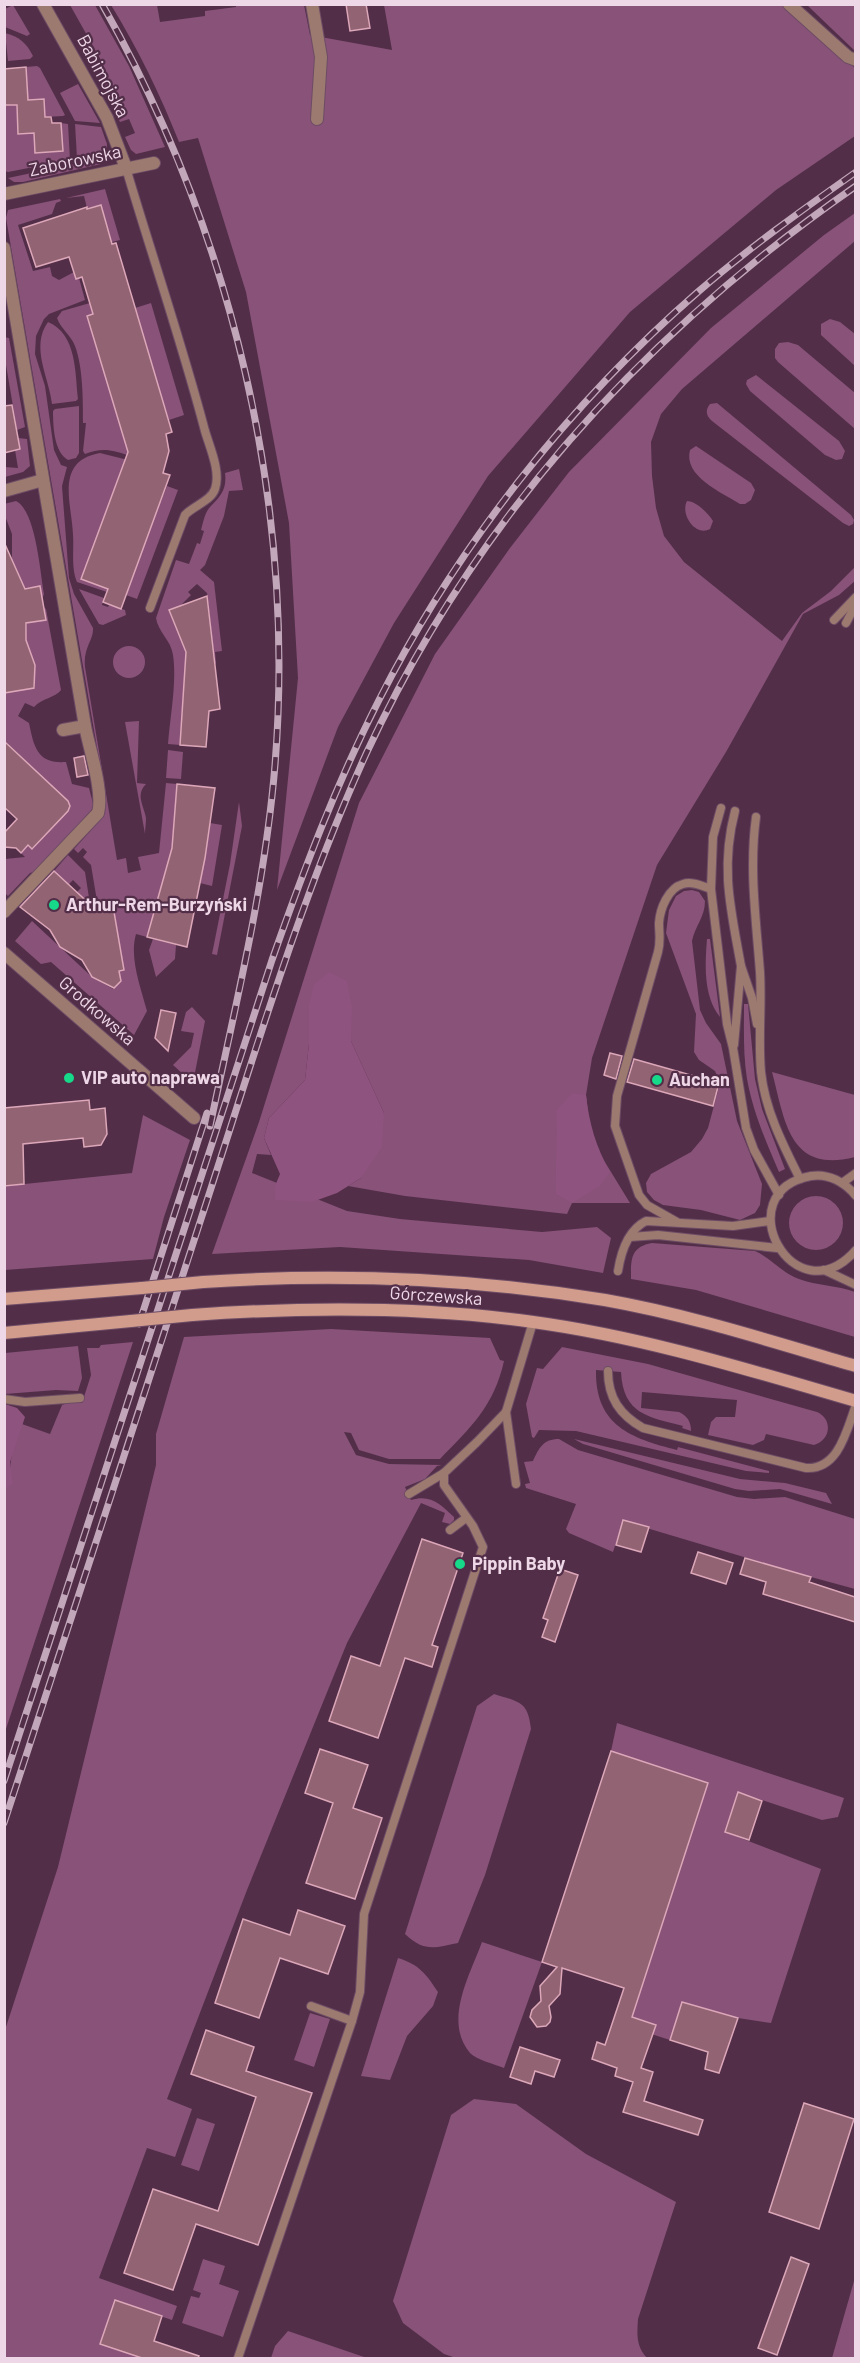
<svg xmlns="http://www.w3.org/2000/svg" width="860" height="2363" font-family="Barlow,sans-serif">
	<rect width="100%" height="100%" fill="#522e48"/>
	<g fill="#885279">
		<polygon points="13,5 30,34 27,36 5,27 5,9"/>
		<polygon points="70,5 95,5 129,66 165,147 136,154 131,150 125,137 135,133 129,119 120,122 92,68 102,62"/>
		<path d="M111,5H157L160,22L205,16V11L236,7V5H304L310,35L392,50L384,5H783L855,68V136L776,190L630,312L488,476L394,623L338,727L277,890L298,678L289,523L246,292L198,138L179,142C160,94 138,49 111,5Z"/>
		<polygon points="807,5 855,5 855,51"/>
		<path d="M5,33C19,37 26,42 33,56L30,59L8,61Z"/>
		<polygon points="37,66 40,68 65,115 63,116 45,117 44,99 28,100 26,67"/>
		<polygon points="78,84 100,123 75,121 60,93"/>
		<polygon points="4,105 17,105 19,134 36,133 36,153 63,151 61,123 68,124 70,160 8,172 5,171"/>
		<polygon points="75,124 101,127 107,144 106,158 77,158"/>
		<polygon points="79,163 101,164 23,182 14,182 8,178"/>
		<polygon points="105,189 120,240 112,242 101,205 87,208 84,196 66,198"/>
		<path d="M60,199L61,201L56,203L52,214L18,225L33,271L50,267L52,276L59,280L74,272L76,278H79L85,300L49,314L44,319L36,336L35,354L45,386L54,450L61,465L67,467L62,486L69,578L74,594L93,628C94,640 83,647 85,667L117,860L126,858L128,873L141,870L138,857L159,853L166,783L177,784L172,848L147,937L136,934C129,958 141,988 147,1011L134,1035L51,962L41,964L15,941L32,921L92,977L113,989L121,981L119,971L124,970L112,899L97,901L91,865L83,857L87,852L83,848L78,853L74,849L103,817L106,800L6,218L8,210Z"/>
		<polygon points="855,213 855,241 682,389 661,414 651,442 652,476 656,508 664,536 684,562 782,641 802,613 831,591 855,567 856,580 839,595 803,614 726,752 657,865 592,1058 586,1095 590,1129 600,1154 630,1203 572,1203 567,1214 405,1196 348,1186 361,1178 384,1113 351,1041 309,1044 305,1080 269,1118 264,1138 271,1155 257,1154 252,1173 347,1211 400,1219 542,1232 597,1227 611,1238 603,1273 529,1260 340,1247 212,1254 259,1122 359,803 435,654 510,548 569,472 711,328 824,235"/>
		<path d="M90,303L93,314L88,316L130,456C113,450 102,447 85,454L83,451L86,423H83C83,400 83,367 75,346C71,335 60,328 57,318L62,311Z"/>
		<polygon points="151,303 184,415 169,420 164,404 162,405 135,308"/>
		<polygon points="830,319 840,322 855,334 855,366 821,335 821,324"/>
		<path d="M48,322C77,334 75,373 78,399L76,401L52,404C49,377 30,347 48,322Z"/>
		<polygon points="4,337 9,338 25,427 17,430 5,359"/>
		<polygon points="788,342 798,345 855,393 855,429 778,362 775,358 775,349 779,343"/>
		<polygon points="756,375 839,441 845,451 842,459 836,460 825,455 750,391 746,384 747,380"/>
		<path d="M717,403L851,515L854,520L853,524L849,526L843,523L712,421C706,416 705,410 710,404Z"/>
		<path d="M79,406V453L76,458L68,460C54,452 53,427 53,411L55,409Z"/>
		<polygon points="18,438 27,439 30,466 23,472 5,477 5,467 18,468 15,450 20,449"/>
		<path d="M696,446L751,483L755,490L751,500L745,504H740C721,492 683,476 690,450Z"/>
		<path d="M100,453L128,460L107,592L77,582C71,568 74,550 73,535C72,504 54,461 100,453Z"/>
		<path d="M239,469L243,490L229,491L224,516L205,565L200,570L214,582L222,651L215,652L216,663L215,664L207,593L197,584L188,592L191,595L180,606L169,611L186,652L180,745L168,744C170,717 177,682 173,655C171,640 158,632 156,618L176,560L189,564L197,543L200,544L204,531L201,530C203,523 205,512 210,507C221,496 227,489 225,473Z"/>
		<polygon points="167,486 178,490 137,599 126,595 159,501 161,501"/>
		<path d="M16,501C36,511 40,572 44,594L42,599L19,603L20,577L12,560V534L5,516L4,504Z"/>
		<path d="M687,501C696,501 708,513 713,521L710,529C695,537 680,514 687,501Z"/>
		<polygon points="79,589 104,598 102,605 108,607 109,605 125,610 126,615 103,625 99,624"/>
		<path d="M42,606L46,609L61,690C55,698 42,698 34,707L25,703L18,716L29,723C34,747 37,764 66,762L72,784L89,788L94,807L37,871L30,873L8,896L5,893V847V859L25,857L21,853L28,845L33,849L40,841L37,836L49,831L57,823L53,819L62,817L70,806L68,801L5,741L4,692L35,688V665L26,640L27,621Z"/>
		<circle cx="129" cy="662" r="16"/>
		<path d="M139,721L137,783L146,784C135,795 144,806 146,818C146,823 145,829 145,834L125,722Z"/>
		<polygon points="168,750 183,752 181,779 166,778"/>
		<polygon points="239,802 242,826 217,955 212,954 230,864"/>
		<polygon points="210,823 222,825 212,886 200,883"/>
		<polygon points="68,855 85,872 90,904 77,892 81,888 73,880 68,885 54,871"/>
		<path d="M692,890L699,892L705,901C705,917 695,926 692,941L700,1010L706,1023L721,1044L737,1121L762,1184L760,1205L755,1213L740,1220L701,1210L663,1205L654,1200L647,1192L646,1183L651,1174L691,1152L702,1139L708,1128L720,1083L715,1071L699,1060L694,1052L696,1014L666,933L669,910L676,896L684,891Z"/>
		<polygon points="153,939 176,945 175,959 156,977 149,950"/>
		<path d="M707,939H710L720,1017C703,996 705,964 707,939Z"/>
		<path d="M744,1004H748L755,1079L762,1109L785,1169L779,1172C766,1142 753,1112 747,1079C743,1054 744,1029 744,1004Z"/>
		<polygon points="192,1007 205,1021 193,1083 173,1065 191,1047 194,1033 181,1031 186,1012"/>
		<path d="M772,1072L855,1095V1157C789,1174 785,1121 772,1072Z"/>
		<polygon points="143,1115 190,1140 164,1217 153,1259 5,1270 5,1186 132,1173"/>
		<circle cx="816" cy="1223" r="27"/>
		<path d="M652,1243L755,1251C771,1258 782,1273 799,1279C817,1286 837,1285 855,1292V1337L696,1290L631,1279C631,1260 630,1247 652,1243Z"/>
		<path d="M331,1329L490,1338L500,1360L504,1361C494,1406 471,1427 440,1459H389L359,1450L351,1433L344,1432L356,1455L389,1464L442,1465L437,1466L425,1479L405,1487L411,1500C431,1494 440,1504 454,1517V1520L450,1524L442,1522L445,1513L421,1503L347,1643L247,1890L167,2099L192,2109L175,2157L147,2148L99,2278L177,2306L172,2320L115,2301L100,2344L142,2358H5V2030L58,1867L156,1465V1434L184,1337Z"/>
		<path d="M133,1342L5,1732L4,1489L12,1484C7,1462 14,1445 22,1424L50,1434L62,1405L67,1403H82L91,1375L87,1348H99L101,1345Z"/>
		<polygon points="78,1346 82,1378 78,1391 56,1390 5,1394 5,1353"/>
		<path d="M562,1347L648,1364L817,1412C833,1419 831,1440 814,1445L766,1434L764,1440L753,1445L708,1435L711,1422L716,1417H735L737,1400L642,1392L641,1408L679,1412C687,1416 691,1421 691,1431L682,1428L683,1426C648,1417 623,1414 621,1372L596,1370C595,1425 630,1438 677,1450L678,1447L769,1471V1473L746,1471L576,1431L539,1430L534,1438L532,1437L526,1404L537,1368L543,1369Z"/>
		<path d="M559,1439L578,1450L737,1497L754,1499L785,1497L855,1519V1589L811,1577L623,1521L613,1552L569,1533L566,1529L576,1504L526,1488L525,1484L530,1483L524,1462L533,1461C539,1448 543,1439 559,1439Z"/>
		<polygon points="574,1439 740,1479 785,1483 826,1493 832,1504 780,1489 749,1491 735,1489 583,1444"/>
		<path d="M494,1694C519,1702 528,1701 531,1729L485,1875L458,1943C434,1948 424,1952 405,1934L477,1706Z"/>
		<polygon points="617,1723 844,1798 838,1817 822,1820 738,1792 725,1832 821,1869 771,2023 738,2018 682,2002 670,2040 648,2033 651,2023 617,2012 639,1993 708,1783 611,1751"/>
		<path d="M482,1942L542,1962L504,2068C494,2064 477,2060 470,2053C443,2021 470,1975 482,1942Z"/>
		<path d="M398,1958C420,1965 426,1974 438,1992L433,2006L407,2036L390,2080L361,2076Z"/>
		<polygon points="310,2013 330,2019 314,2067 294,2060"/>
		<path d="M474,2099L516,2104L586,2154L676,2202L638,2319C637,2335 636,2346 647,2358H456L444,2354L403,2323L393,2301L451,2115Z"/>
		<polygon points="197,2118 215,2124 199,2171 181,2165"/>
		<polygon points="203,2259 225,2266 219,2284 239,2291 223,2337 182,2323 191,2296 199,2298 201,2293 193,2290"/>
		<polygon points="854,2281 855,2358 832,2358"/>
		<polygon points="288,2331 367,2358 271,2358 275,2346"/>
	</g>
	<g fill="#8f537f">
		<polygon points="329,972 347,981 352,1007 351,1041 384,1113 382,1147 361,1178 337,1193 312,1202 275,1200 275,1186 280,1174 264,1138 269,1118 305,1080 309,1044 309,1005 314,984"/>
		<path d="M572,1093L586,1095C589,1123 596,1147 610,1172L600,1186L572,1203L556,1194C555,1166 558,1139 556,1111Z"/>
		<polygon points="5,1404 17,1408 25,1417 10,1462 13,1484 5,1489"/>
	</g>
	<g fill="#926373" stroke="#dca7b8" stroke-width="1.5">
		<polygon points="346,4 366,4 370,28 350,31"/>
		<polygon points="26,67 28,100 44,99 45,117 51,117 52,123 61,123 63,151 35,153 34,133 18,134 17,105 4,105 4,69"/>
		<polygon points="101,205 112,244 116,243 172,432 166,434 169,451 163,473 170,475 121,609 103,602 108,589 81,579 128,452 87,316 93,314 82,277 76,279 69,257 36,267 23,228 87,207 87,209"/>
		<polygon points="12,405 20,449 4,453 4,406"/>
		<polygon points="4,542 25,589 40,586 46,620 26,623 26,640 35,665 34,688 4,693"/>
		<polygon points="207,596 220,709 209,711 206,747 180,745 186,652 169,610"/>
		<polygon points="4,741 68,801 70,806 68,811 32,849 28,845 21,853 16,848 4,847 4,833 17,819 4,807"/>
		<polygon points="84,756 88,775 77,777 74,758"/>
		<polygon points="177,784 215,788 205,858 187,947 147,937 172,848"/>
		<polygon points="54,871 94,908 113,906 124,970 119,971 121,981 114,988 92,977 82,960 60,947 50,930 20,907"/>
		<polygon points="161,1010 176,1013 168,1051 155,1038"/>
		<polygon points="610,1053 622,1056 616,1079 604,1075"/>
		<polygon points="634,1059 719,1083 713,1106 627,1082"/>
		<polygon points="89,1100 90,1110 105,1108 107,1134 101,1145 84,1147 83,1138 23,1144 24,1184 4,1186 4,1108"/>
		<polygon points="623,1520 649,1527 641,1552 616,1545"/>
		<polygon points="422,1539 463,1553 432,1645 438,1647 432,1667 405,1658 378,1738 329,1721 351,1656 380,1666"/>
		<polygon points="698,1552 733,1563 726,1584 691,1573"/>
		<polygon points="745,1558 811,1577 809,1582 855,1597 855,1622 763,1594 766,1582 740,1574"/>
		<polygon points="560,1569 578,1575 555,1642 542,1637 548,1620 543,1618"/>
		<polygon points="320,1749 368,1765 353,1808 382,1818 355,1899 306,1883 333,1803 305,1793"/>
		<polygon points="611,1751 708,1783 632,2017 656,2025 641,2068 653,2072 644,2101 703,2120 698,2135 623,2112 633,2082 615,2076 617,2068 592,2059 597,2042 605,2045 624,1988 562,1968 560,1994 549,2006 551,2017 550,2022 546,2026 537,2027 530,2017 532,2010 541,2001 540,1986 557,1967 542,1962"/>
		<polygon points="738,1792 762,1801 749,1840 725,1832"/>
		<polygon points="298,1910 345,1926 328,1974 280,1958 259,2018 215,2003 243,1919 290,1935"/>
		<polygon points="682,2002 738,2018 719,2073 705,2069 708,2052 670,2040"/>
		<polygon points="206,2030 254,2047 246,2071 312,2093 258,2245 196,2224 173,2290 124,2273 153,2189 218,2211 256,2097 191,2074"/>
		<polygon points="520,2047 560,2060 554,2077 535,2071 531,2084 510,2077"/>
		<polygon points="804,2103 854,2119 819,2229 769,2212"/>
		<polygon points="791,2257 809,2264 777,2355 758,2348"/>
		<polygon points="115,2300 162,2316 154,2341 199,2356 198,2358 142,2358 100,2344"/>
	</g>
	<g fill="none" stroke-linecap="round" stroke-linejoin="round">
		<g stroke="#6e4c65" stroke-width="10">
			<g id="lane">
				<path d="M126,168C152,256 182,343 205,431C210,448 221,472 215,489C211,501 193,506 185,515L150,608"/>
				<polyline points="834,620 856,597"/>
				<polyline points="846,623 856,604"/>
				<polyline points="721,808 713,837 711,889 727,1024 733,1048 746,1128 754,1150 779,1195"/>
				<path d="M735,811C720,868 731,910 741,966"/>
				<path d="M756,817C749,869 756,919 760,972C762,1005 758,1039 761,1072C765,1110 783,1145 800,1179"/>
				<polyline points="734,1045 741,966 752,998 757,1024"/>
				<polyline points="842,1183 856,1173"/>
				<path d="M856,1196C845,1182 828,1173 811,1176C725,1192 794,1320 856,1250"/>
				<path d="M677,1222L647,1205L639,1195L615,1126L617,1096L658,952C661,941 659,933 659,923C660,909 668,888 683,884C692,881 702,886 711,889"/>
				<polyline points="630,1237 658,1235 777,1248"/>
				<polyline points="824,1270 856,1285"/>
				<path d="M618,1271C621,1252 628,1230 646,1221L733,1226L770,1221"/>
				<path d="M608,1371C608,1398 620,1415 643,1428L806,1468C839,1470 847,1429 856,1405"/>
				<polyline points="4,1399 25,1402 80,1398"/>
				<polyline points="506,1412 516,1484"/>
				<polyline points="409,1494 444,1473 477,1442 506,1412 533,1322"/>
				<polyline points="450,1530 466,1518"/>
				<polyline points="311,2006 352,2021"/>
				<polyline points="238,2358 352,2021 360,1992 364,1914 483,1547 473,1526 444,1485 444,1473"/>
			</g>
		</g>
		<g stroke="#6e4c65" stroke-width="14">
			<g id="street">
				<polyline points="43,4 107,118 126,168"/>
				<polyline points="312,4 321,57 317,119"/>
				<polyline points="789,4 848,57 856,60"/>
				<polyline points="4,194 154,163"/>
				<polyline points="4,248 85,726 63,730"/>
				<polyline points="4,491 43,480"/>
				<path d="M4,912L98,813C104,792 89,748 85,726"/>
				<polyline points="4,953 194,1118"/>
			</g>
		</g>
		<g stroke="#6e4c65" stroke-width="14">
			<g id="secondary">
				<path d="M203,1282C338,1273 471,1278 605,1300C690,1315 773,1342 856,1366"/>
				<polyline points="4,1299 142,1288"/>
				<path d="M192,1315C305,1307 420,1306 533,1322C643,1337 749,1370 856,1401"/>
				<polyline points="4,1333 131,1321"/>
			</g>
		</g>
		<use href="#lane" stroke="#9c7a70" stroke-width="8"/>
		<use href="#street" stroke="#9c7a70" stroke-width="12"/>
		<use href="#secondary" stroke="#d19c8c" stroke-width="12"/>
		<g stroke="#c2a7ba" stroke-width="7">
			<g id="rail">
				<path d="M102,4C232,233 296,503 275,765C265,887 235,1007 210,1126"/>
				<polyline points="139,1324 207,1113"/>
				<path d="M4,1781L272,960C303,872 336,784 379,700C457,546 569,404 699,291C749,248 802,210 856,172"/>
				<path d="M4,1823C70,1622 136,1420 201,1219C252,1063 298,904 366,754C475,519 644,333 856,186"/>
			</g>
		</g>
		<use href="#rail" stroke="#522e48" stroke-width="4.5" stroke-dasharray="14" stroke-linecap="butt"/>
		<g stroke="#6e4c65" stroke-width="14" stroke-linecap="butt">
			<g id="secondary-bridge">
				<polyline points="142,1288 203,1282"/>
				<polyline points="131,1321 192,1315"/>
			</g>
		</g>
		<use href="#secondary-bridge" stroke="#d19c8c" stroke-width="12"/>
	</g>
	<g fill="#16d989" stroke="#522e48" stroke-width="2">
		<circle cx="54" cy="905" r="6"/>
		<circle cx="69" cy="1078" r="6"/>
		<circle cx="657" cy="1080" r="6"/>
		<circle cx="460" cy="1564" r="6"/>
	</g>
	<g text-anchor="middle" stroke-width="4.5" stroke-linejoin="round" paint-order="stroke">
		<g font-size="18" fill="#eed7e7" stroke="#522e48">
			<text transform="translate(103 76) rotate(62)" y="6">Babimojska</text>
			<text transform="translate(75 161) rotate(-12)" y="6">Zaborowska</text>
			<text transform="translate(97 1011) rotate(41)" y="6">Grodkowska</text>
			<text transform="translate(436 1296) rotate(4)" y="6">Górczewska</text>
		</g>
		<g font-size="18" font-weight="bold" fill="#eed7e7" stroke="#522e48" text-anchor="start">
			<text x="66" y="911">Arthur-Rem-Burzyński</text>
			<text x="81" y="1084">VIP auto naprawa</text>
			<text x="669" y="1086">Auchan</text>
			<text x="472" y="1570">Pippin Baby</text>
		</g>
	</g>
	<rect width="860" height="2363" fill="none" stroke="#eed7e7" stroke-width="12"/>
</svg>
